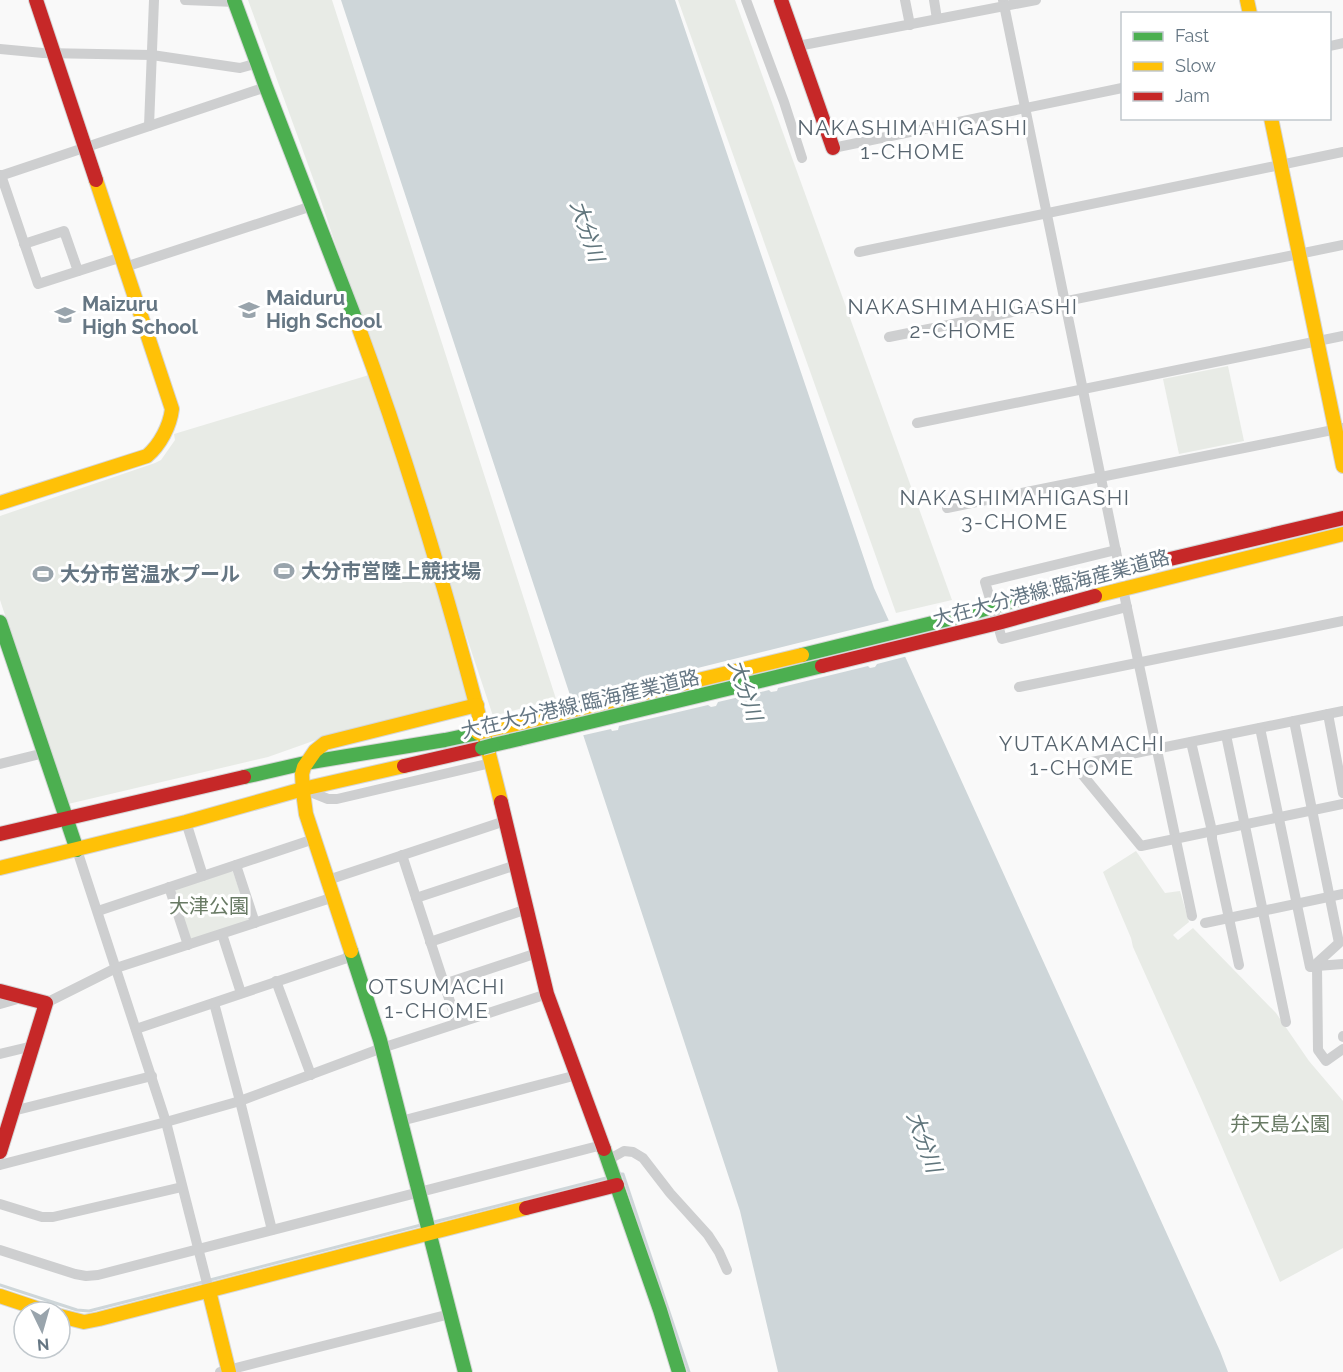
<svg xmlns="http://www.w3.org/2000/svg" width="1343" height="1372" font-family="Raleway,'Noto Sans JP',sans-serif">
	<rect width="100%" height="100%" fill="#f9f9f9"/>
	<g fill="#e8ebe6">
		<polygon points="248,0 332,0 556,699 493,716 318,192"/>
		<polygon points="678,0 735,0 952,600 896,613"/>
		<polygon points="1228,366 1244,441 1179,454 1163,379"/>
		<polygon points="369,375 425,548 468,701 463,704 316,740 268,757 68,804 0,600 0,516 155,463 161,460 175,440 174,434"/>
		<polygon points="1136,851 1165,893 1180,891 1189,922 1173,935 1178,940 1193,928 1276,1013 1309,1061 1343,1101 1343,1248 1280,1282 1200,1096 1133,947 1131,938 1103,872"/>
		<polygon points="229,870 233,872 249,918 247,922 194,940 190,938 175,892 177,888"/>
	</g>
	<polygon fill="#ced6d9" points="341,0 675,0 874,588 1220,1351 1228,1372 778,1372 740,1211"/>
	<polygon fill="#f9f9f9" points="891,620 908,656 877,664 875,667 870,668 868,666 778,688 777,691 771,692 769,690 718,702 716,706 711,707 708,705 619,726 618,730 612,731 611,729 580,736 569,700"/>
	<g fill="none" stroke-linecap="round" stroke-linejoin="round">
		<g stroke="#ced6d9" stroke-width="3">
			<polyline points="619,1174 623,1174 689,1372"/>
			<polyline points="430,1223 610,1177"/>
			<polyline points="210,1280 421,1225"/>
			<polyline points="0,1285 77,1310 89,1311 203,1282"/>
		</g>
		<g stroke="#d5d6d7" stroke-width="16">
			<g id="fast">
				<polyline points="234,0 266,87 357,323"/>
				<polyline points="0,622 77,850"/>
				<polyline points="493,745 519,739"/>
				<polyline points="244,777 305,763 445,740 478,733"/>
				<polyline points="351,951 380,1040 465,1372"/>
				<polyline points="604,1149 660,1310 679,1372"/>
			</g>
		</g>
		<g stroke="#d5d6d7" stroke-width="16">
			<g id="slow">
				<polyline points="1247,0 1250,14"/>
				<polyline points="1271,118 1343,466"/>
				<path d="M357,323C415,479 461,640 501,802"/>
				<path d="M0,503L147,456C160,445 170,426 172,409L96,180"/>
				<polyline points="1095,596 1343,534"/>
				<polyline points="489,730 516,724"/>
				<polyline points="0,868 186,822 303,789 404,766"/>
				<polyline points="351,951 306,814 303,792 302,774 304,767 315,751 325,743 477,705"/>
				<polyline points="209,1291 229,1372"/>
				<polyline points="0,1296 48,1312"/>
				<polyline points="60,1316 84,1322 99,1319 526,1208"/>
			</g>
		</g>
		<g stroke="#d5d6d7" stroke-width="16">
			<g id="jam">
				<polyline points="36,0 96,180"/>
				<polyline points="781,0 833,148"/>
				<polyline points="1090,578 1343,518"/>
				<polyline points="404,766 482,748"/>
				<polyline points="501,802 547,994 604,1149"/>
				<polyline points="0,834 244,777"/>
				<polyline points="0,991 46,1003 0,1152"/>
				<polyline points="526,1208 617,1185"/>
			</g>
		</g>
		<g stroke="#cecfd0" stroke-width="10">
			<polyline points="185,0 235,2"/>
			<polyline points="746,0 784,102 802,158"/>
			<polyline points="905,0 910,25"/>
			<polyline points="934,0 937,19"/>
			<polyline points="1003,0 1120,571"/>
			<polyline points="798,46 1036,0"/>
			<polyline points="1330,46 1343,43"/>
			<polyline points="0,49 43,53 152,55 240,68 258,63"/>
			<polyline points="149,126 154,0"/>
			<polyline points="833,148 1122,88"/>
			<polyline points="1,175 38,284 122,257"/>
			<polyline points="0,176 266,87"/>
			<polyline points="24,244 64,231 78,271"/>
			<polyline points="859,252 1343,152"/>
			<polyline points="125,267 312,206"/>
			<polyline points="889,337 1343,245"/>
			<polyline points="917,423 1343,336"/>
			<polyline points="947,508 1343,428"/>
			<polyline points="1116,550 985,582 1002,639 1127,607"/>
			<polyline points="1123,589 1192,916"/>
			<polyline points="1019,687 1343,621"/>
			<polyline points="1343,711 1082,764 1081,773 1141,846 1343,804"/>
			<polyline points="1328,714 1343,793"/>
			<polyline points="1294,721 1339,943 1317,963 1317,966 1343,964"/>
			<polyline points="1260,728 1310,967 1317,966 1318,1050 1326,1061 1343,1049"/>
			<polyline points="1226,735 1286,1022"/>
			<polyline points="1191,742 1212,831 1212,839 1239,965"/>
			<polyline points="0,764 44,753"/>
			<polyline points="303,789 328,799 337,799 491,763"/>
			<polyline points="186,822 203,876"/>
			<polyline points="77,850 166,1122 209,1291"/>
			<polyline points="402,855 457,1023"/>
			<polyline points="236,865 255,923"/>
			<polyline points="328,880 505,821"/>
			<polyline points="169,887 188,945"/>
			<polyline points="416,898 516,865"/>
			<polyline points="98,911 314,839"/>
			<polyline points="1205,923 1343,894"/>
			<polyline points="222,934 241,993"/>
			<polyline points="430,942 527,909"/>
			<polyline points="276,981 311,1075"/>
			<polyline points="444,984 537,953"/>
			<polyline points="46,1003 116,968 334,897"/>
			<polyline points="214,1003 240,1101 272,1230"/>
			<polyline points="0,1004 21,998"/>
			<polyline points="136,1029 353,956"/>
			<polyline points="1343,1036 1343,1037"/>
			<polyline points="0,1054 33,1046"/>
			<polyline points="13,1111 152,1076"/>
			<polyline points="401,1121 577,1075"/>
			<polyline points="608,1160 624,1151 633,1152 643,1158 670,1193 708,1235 719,1252 727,1270"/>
			<polyline points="0,1165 166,1122 240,1101 382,1048 547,994"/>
			<polyline points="0,1204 42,1217 53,1217 182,1187"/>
			<polyline points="0,1250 75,1274 86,1276 98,1275 602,1145"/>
			<polyline points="220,1372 450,1314"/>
		</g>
		<use href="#fast" stroke="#4caf50" stroke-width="14"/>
		<use href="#slow" stroke="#ffc107" stroke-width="14"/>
		<use href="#jam" stroke="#c62828" stroke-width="14"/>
		<g stroke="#d5d6d7" stroke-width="16" stroke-linecap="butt">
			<g id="fast-bridge">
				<polyline points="802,655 965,615 1090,578"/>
				<polyline points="519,739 822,666"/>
				<polyline points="482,748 493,745"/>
			</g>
		</g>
		<g stroke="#d5d6d7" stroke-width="16" stroke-linecap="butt">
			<g id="slow-bridge">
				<polyline points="516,724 802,655"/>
				<polyline points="478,733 489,730"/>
			</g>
		</g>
		<g stroke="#d5d6d7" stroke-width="16" stroke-linecap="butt">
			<polyline id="jam-bridge" points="822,666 998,623 1095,596"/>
		</g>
		<use href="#fast-bridge" stroke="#4caf50" stroke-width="14"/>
		<use href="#slow-bridge" stroke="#ffc107" stroke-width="14"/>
		<use href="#jam-bridge" stroke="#c62828" stroke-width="14"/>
	</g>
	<defs>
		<g id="school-bare" transform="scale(1.62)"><path d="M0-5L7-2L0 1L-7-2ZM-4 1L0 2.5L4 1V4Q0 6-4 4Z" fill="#99a4ac" stroke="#fff" stroke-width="2.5" paint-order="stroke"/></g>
		<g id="stadium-bare" transform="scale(1.62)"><path d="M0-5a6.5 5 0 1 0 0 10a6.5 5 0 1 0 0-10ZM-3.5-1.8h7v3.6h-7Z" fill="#99a4ac" stroke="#fff" stroke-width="2.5" paint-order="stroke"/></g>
	</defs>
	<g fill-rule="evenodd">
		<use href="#school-bare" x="249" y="310"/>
		<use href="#school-bare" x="65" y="315"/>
		<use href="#stadium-bare" x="284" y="571"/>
		<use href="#stadium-bare" x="43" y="574"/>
	</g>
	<g text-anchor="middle" stroke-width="6" stroke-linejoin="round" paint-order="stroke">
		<g font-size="20" font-weight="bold" fill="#657683" stroke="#fff" text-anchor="start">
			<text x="266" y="305">Maiduru<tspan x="266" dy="23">High School</tspan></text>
			<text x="82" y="311">Maizuru<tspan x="82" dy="23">High School</tspan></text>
			<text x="301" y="578">大分市営陸上競技場</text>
			<text x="60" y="581">大分市営温水プール</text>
		</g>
		<g font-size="20" fill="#657683" stroke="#fff">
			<text transform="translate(1051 588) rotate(-15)" y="7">大在大分港線;臨海産業道路</text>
			<text transform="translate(580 704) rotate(-13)" y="7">大在大分港線;臨海産業道路</text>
		</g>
		<g font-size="20" fill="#687a64" stroke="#fff">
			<text x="209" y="913">大津公園</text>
			<text x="1280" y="1131">弁天島公園</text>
		</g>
		<g font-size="21" letter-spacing="1.5" fill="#57646e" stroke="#fff">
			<text x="913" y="135">NAKASHIMAHIGASHI<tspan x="913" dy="24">1-CHOME</tspan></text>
			<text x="963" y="314">NAKASHIMAHIGASHI<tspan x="963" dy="24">2-CHOME</tspan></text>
			<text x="1015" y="505">NAKASHIMAHIGASHI<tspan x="1015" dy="24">3-CHOME</tspan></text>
			<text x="1082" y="751">YUTAKAMACHI<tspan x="1082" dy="24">1-CHOME</tspan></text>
			<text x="437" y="994">OTSUMACHI<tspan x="437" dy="24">1-CHOME</tspan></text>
		</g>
		<g font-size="21" font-style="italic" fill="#60757c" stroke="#fff">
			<text transform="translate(587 231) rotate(71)" y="7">大分川</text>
			<text transform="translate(745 690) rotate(71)" y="7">大分川</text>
			<text transform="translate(924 1142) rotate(70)" y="7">大分川</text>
		</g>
	</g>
	<rect x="1121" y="12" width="210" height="108" fill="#ffffff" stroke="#c1c8cd" stroke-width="1.5"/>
	<rect x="1133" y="32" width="30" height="9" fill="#4caf50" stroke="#c1c8cd" stroke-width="1.5"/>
	<text x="1175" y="42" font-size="18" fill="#657683">Fast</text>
	<rect x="1133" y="62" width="30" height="9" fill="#ffc107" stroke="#c1c8cd" stroke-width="1.5"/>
	<text x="1175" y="72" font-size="18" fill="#657683">Slow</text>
	<rect x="1133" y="92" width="30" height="9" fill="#c62828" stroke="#c1c8cd" stroke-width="1.5"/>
	<text x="1175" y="102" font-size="18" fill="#657683">Jam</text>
	<g transform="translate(42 1330) rotate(175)"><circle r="28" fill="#ffffff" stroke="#c1c8cd" stroke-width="1.5"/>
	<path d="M0-4.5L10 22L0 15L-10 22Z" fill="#99a4ac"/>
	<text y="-9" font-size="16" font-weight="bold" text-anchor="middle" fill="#657683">N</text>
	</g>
</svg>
